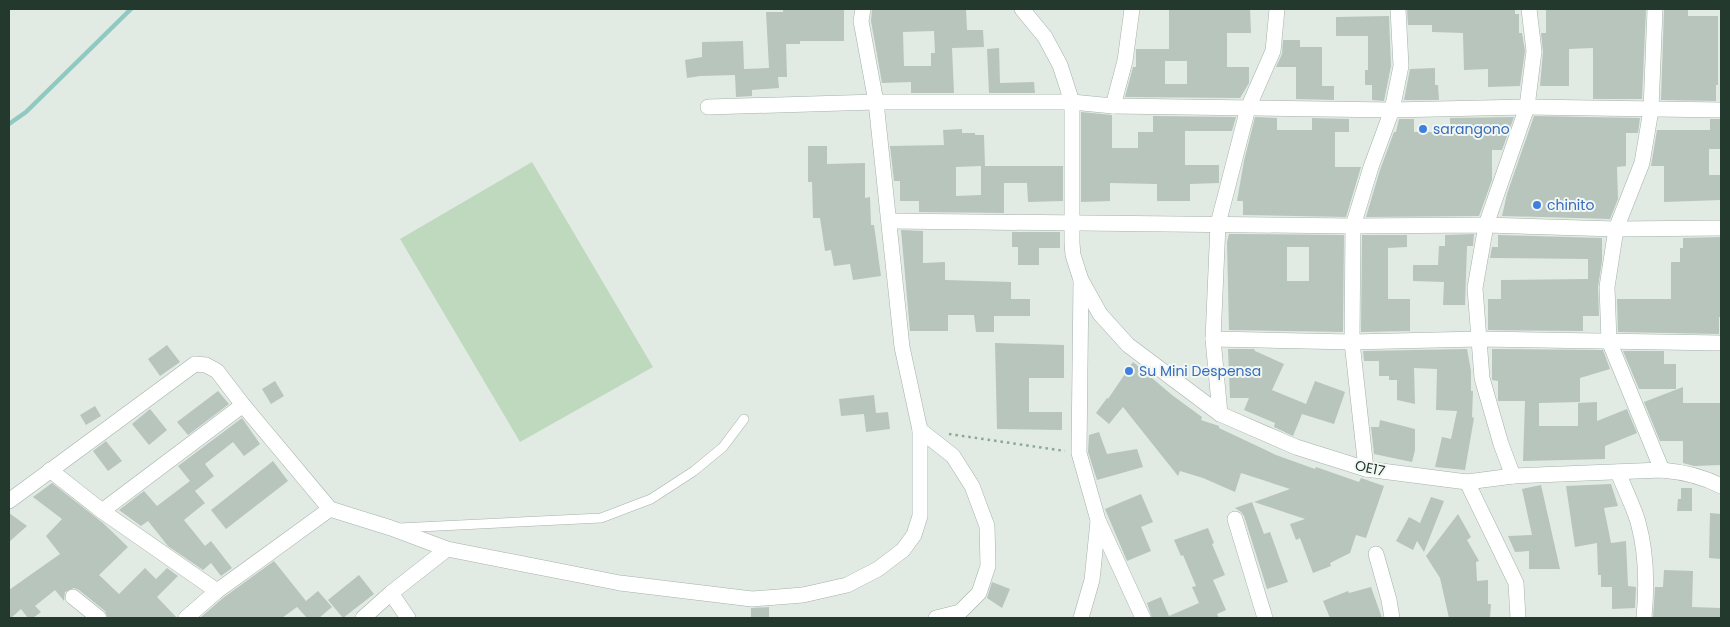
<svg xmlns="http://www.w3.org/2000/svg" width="1730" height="627" font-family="Poppins,sans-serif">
	<rect width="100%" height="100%" fill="#e2eae4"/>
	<polygon fill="#bed9bd" points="532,162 653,367 520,442 400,239"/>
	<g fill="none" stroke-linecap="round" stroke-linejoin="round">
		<polyline stroke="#90c9c1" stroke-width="4.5" points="9,124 26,112 131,9"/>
	</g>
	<g fill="#b7c5bc" fill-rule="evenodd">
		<polygon points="783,9 844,9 844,41 800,41 800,44 786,44 787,77 778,77 779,88 752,90 752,96 736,97 735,75 700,76 687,78 685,60 702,57 702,42 743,41 744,69 769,68 766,12 783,12"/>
		<path d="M872,9H966L967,30H983L984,47L952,48L954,93H911V82L882,83L871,21ZM934,31L935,53H931V66H904L903,32Z"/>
		<path d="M1169,9H1250L1251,33H1227V67H1249V83L1240,98L1125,97L1133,67H1136V49H1169ZM1165,61H1187V84H1165Z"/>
		<polygon points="1407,9 1515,9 1515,14 1519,14 1519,33 1522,33 1525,51 1520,86 1488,87 1488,69 1464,70 1463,33 1432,32 1432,25 1408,25"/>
		<polygon points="1546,9 1646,9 1642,99 1593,99 1593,48 1569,49 1569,86 1540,86 1543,52 1541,33 1546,33"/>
		<polygon points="1664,9 1688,9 1688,16 1718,16 1718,85 1716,85 1716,101 1661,100"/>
		<polygon points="1389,16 1391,66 1384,101 1372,100 1372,85 1365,85 1365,70 1368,70 1368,36 1336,36 1336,17"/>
		<polygon points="1283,40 1300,40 1300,47 1322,47 1322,86 1334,86 1334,100 1296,99 1296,67 1276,67 1282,54"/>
		<polygon points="999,48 1000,83 1034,82 1035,93 989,93 987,49"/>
		<polygon points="1435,68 1435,85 1438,85 1439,100 1404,100 1410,69"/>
		<polygon points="1081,112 1112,115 1112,148 1138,148 1138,132 1153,132 1153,116 1236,117 1232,131 1185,131 1185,165 1219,165 1219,183 1190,184 1190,201 1157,201 1157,184 1110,183 1110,201 1081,202"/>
		<polygon points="1534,116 1640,118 1638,133 1626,133 1626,166 1617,167 1618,199 1610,219 1502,216 1507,194"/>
		<polygon points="1255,117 1277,118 1277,130 1312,130 1312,118 1349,119 1349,132 1335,132 1335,167 1361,167 1346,217 1243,215 1243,201 1237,201 1244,161"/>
		<polygon points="1514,117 1502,150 1492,150 1492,180 1479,216 1366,217 1380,170 1394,132 1396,132 1399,119 1414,119 1414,132 1450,132 1450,118"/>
		<polygon points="1710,119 1721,119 1721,149 1709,149 1709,175 1721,175 1721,200 1664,202 1664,166 1651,166 1657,130 1710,130"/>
		<path d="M962,129V133H975V135H984L985,166H1063V201L1028,202L1027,183H1004V213L919,212V201H900V181H894L890,146L944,145L943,130ZM981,166V195L956,196V167Z"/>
		<polygon points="808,146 827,146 827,164 865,163 865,198 870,197 871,225 874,225 881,276 853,280 850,264 834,266 831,250 825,251 820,218 813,218 812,182 808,182"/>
		<polygon points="901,230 923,231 923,263 945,262 945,280 1011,282 1011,299 1030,299 1030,316 994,316 994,332 976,332 974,315 948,315 948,331 910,331"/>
		<polygon points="1012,232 1060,232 1060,248 1039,248 1039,265 1018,265 1018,247 1012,247"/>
		<path d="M1229,234L1344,235L1343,332L1229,330L1227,242ZM1287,247H1309V281H1287Z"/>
		<polygon points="1474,234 1473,246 1467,246 1465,305 1443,305 1444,282 1413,281 1413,265 1438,265 1439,246 1445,246 1445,235"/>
		<polygon points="1362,235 1407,235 1407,247 1388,248 1388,299 1410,299 1410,331 1361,332"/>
		<polygon points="1498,235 1602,238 1602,261 1598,287 1599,316 1583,316 1583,331 1488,330 1488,299 1501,299 1501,280 1588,279 1588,259 1490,258 1492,247 1498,247"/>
		<polygon points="1721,237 1721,317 1719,317 1719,334 1618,332 1617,299 1671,299 1671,262 1680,262 1680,248 1683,248 1683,238"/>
		<polygon points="995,343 1064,345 1064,378 1029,378 1029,412 1062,412 1062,430 997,429"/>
		<polygon points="167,345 180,362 160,376 148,359"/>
		<polygon points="1228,349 1254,349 1255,351 1284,364 1272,390 1306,404 1315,381 1345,392 1334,424 1302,414 1293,436 1274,427 1275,423 1244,410 1249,398 1230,398"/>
		<polygon points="1467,349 1471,371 1471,391 1473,391 1472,417 1474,418 1465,470 1435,467 1442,437 1451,439 1457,411 1436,410 1437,369 1414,368 1415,404 1397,400 1397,380 1389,380 1389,376 1379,376 1379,361 1364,361 1363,351"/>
		<polygon points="1492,349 1603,350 1610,369 1580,378 1580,402 1539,403 1539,426 1578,426 1578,403 1597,402 1597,421 1627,409 1637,433 1605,446 1605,459 1523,461 1525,401 1498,401 1498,381 1492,380"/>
		<polygon points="1623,351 1664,351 1664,364 1676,364 1676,389 1639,389"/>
		<polygon points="1133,362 1172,395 1202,417 1201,420 1219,426 1219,428 1276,455 1315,469 1316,467 1359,482 1361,478 1384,486 1366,538 1356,535 1350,553 1330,563 1331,566 1313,573 1300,538 1296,540 1290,524 1305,519 1254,502 1290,489 1241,473 1235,492 1203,478 1180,471 1178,476 1123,407 1109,424 1096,413 1107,398 1108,399"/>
		<polygon points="275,381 284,396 271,404 262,389"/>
		<polygon points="1683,387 1683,403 1721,403 1721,465 1694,466 1683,463 1683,441 1660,441 1644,402"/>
		<polygon points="218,391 229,404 188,435 177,422"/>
		<polygon points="874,395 876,413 888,412 890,429 866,432 864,414 841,416 839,399"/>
		<polygon points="95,406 101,416 86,425 80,415"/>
		<polygon points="150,409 167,430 149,445 132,424"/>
		<polygon points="242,418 260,444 244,456 233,442 205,464 214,476 195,491 205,503 184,520 205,546 211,541 232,568 221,576 211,563 203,570 168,546 148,521 141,526 119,510 144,491 157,506 190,481 178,466"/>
		<polygon points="1380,420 1415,429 1415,450 1412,462 1374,454 1371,427 1379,427"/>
		<polygon points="1099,432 1107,454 1137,449 1143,467 1097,480 1088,452 1089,435"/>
		<polygon points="106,441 122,461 108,471 93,451"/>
		<polygon points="273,461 288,481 226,529 211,510"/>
		<polygon points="52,483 103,523 128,547 99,575 119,594 145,568 156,579 167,568 178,576 157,597 177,618 108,618 105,611 79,590 74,588 65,592 64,601 55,590 35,606 41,612 33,618 28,618 21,609 11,618 9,618 9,590 60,554 46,536 62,519 33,497"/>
		<polygon points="1611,484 1618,506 1604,508 1611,543 1626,541 1628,586 1636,587 1635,608 1612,609 1612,587 1601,587 1601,575 1598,575 1597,543 1575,547 1566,486"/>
		<polygon points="1541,485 1560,569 1529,569 1529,551 1515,552 1508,536 1532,535 1522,489"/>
		<polygon points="1681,488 1692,488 1692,511 1677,511 1678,499 1681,499"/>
		<polygon points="1141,494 1153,522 1141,527 1151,551 1127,561 1105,509"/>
		<polygon points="1431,497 1444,501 1424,552 1417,541 1413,550 1396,541 1409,517 1420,523"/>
		<polygon points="1252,502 1264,534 1270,532 1288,582 1267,589 1244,516 1241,512 1235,508"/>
		<polygon points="9,513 27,526 9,542"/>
		<polygon points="1710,513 1721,514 1721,559 1709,558"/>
		<polygon points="1458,514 1471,537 1467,540 1479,561 1476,562 1477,581 1488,580 1488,604 1491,604 1490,618 1449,618 1440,578 1426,556"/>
		<polygon points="1208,528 1214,543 1212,544 1225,575 1213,580 1226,610 1217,614 1219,618 1152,618 1147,603 1161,597 1169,616 1199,603 1192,587 1196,586 1183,555 1181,556 1174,540"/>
		<polygon points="274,561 306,601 318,591 332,607 319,618 307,618 297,607 282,618 200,618 223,598"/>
		<polygon points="1664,570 1693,571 1692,607 1721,608 1721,618 1653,618 1655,587 1663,587"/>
		<polygon points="359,575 374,594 343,618 328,600"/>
		<polygon points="992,582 1010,589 1002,608 987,598"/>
		<polygon points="1371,587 1382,618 1330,618 1323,601 1348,591 1349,593"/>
		<polygon points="769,607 769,618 751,618 751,608"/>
	</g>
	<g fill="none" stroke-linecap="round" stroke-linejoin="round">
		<g stroke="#a5b1a9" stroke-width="10">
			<polyline id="service" points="399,528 601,518 651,499 694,471 723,447 744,419"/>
		</g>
		<g stroke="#a5b1a9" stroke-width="16">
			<g id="minor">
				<polyline points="1022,9 1045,37 1060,65 1072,102 1072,243 1073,255 1081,280 1079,453 1098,520 1143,618"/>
				<polyline points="1655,9 1651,110 1642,163 1616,229 1607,287 1609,341 1662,470"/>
				<polyline points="1113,106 1125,61 1132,9"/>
				<polyline points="708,107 876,102 1072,102 1113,106 1392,110 1527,107 1721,110"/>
				<polyline points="890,221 1353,226 1486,225 1616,229 1721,228"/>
				<path d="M1081,280L1100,314L1128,345L1220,414L1296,447L1366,469L1467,482L1513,476L1662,470C1684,472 1702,476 1721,486"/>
				<polyline points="1213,339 1352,342 1479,339 1721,343"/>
				<polyline points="1220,414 1213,339 1218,224 1248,108 1273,51 1277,9"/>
				<polyline points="920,430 953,456 972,486 987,526 988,566 979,593 960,612 936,618"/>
				<polyline points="1366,469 1352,342 1353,226 1371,167 1392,110 1401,66 1398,9"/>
				<polyline points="50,470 102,511 217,591"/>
				<path d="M1618,472C1624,488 1633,505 1638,522C1647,554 1647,586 1644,618"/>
				<polyline points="1513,476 1501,444 1482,378 1475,288 1486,225 1527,107 1534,51 1529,9"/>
				<polyline points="1467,482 1516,583 1518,618"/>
				<polyline points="9,501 195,364 206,365 217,371 243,405 330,509"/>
				<polyline points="102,511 243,405"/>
				<polyline points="1235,519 1265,618"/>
				<polyline points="1376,554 1389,600 1392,618"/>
				<polyline points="391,593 408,618"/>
				<polyline points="73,597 99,618"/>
				<polyline points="186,618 217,591 330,509 391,528 447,549 620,583 752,599 803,595 847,585 878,569 903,550 914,535 920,516 920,430 902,347 876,102 861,21 863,9"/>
				<polyline points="363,618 391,593 447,549"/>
				<polyline points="1081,618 1092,580 1098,521"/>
			</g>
		</g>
		<polyline stroke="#86aa94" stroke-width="2.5" stroke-dasharray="2.5 4" stroke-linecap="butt" points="949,434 1065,451"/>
		<use href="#service" stroke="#fff" stroke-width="9"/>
		<use href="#minor" stroke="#fff" stroke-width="15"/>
	</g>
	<g fill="#3f7fe0" stroke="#f2f7f3" stroke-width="2">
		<circle cx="1423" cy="129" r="5"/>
		<circle cx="1537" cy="205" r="5"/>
		<circle cx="1129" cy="371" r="5"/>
	</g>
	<g text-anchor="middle" stroke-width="4" stroke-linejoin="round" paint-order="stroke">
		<g font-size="14" fill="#366cbe" stroke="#f2f7f3" text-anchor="start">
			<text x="1433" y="134">sarangono</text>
			<text x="1547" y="210">chinito</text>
			<text x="1139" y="376">Su Mini Despensa</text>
		</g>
		<g font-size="14" fill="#24392d" stroke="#f2f7f3">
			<text transform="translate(1370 468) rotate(12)" y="5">OE17</text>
		</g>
	</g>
	<rect width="1730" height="627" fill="none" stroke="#24392d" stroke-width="20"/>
</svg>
